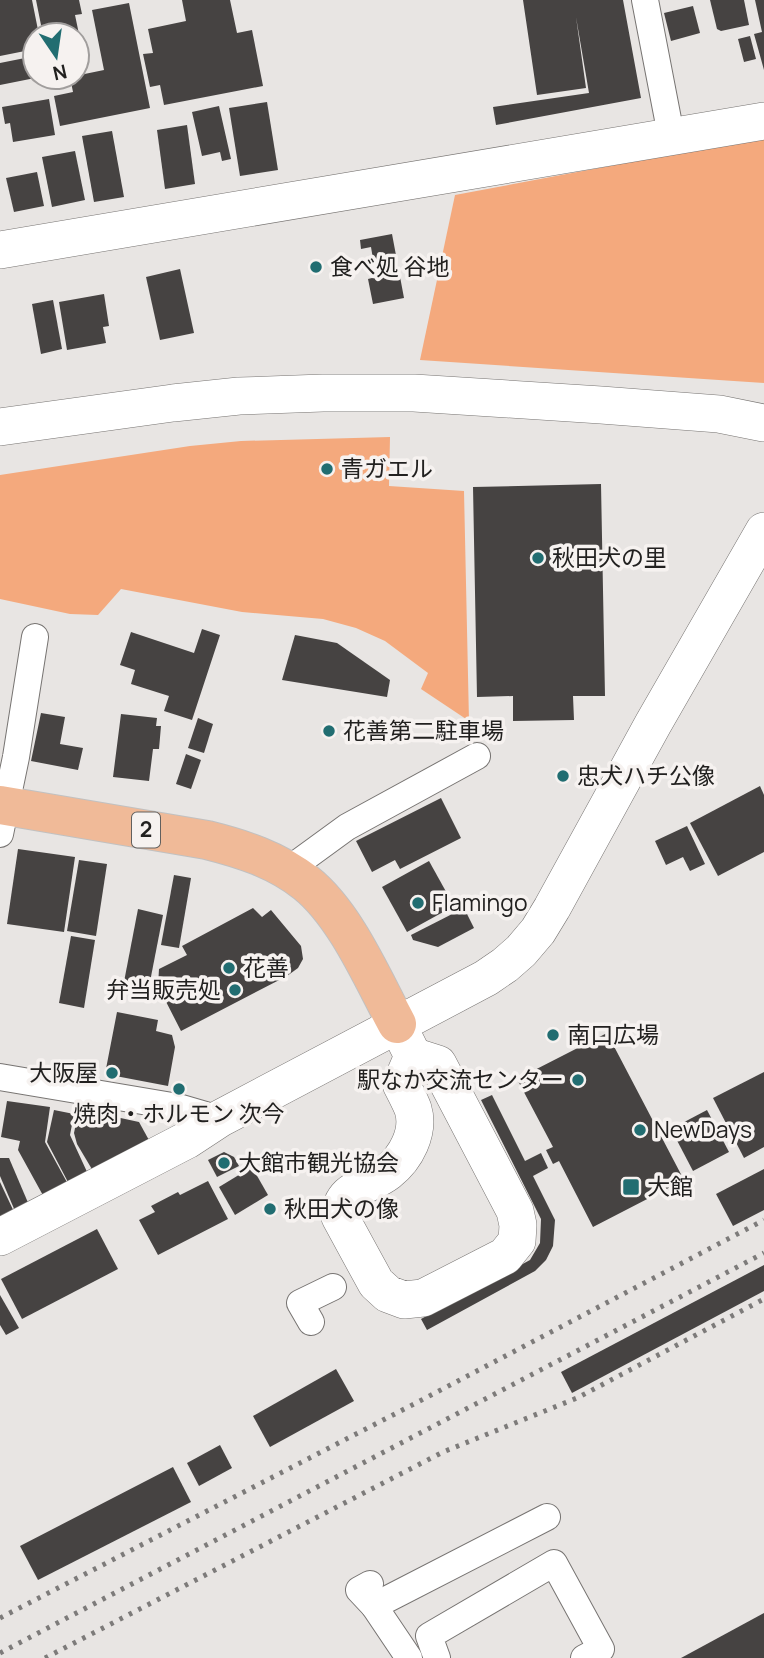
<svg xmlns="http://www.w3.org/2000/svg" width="764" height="1658" font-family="Manrope,'Noto Sans JP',sans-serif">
	<rect width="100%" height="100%" fill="#e8e5e3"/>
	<g fill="#f4a97d">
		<polygon points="764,137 764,383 420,360 455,195"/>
		<polygon points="390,437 389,486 464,491 469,721 421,689 428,673 385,641 356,628 323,619 242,612 121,589 98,615 70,614 0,599 0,475 190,446 241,441"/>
	</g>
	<g fill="#464342">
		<polygon points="0,0 32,0 39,35 35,35 35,49 0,56"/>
		<polygon points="36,0 79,0 82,14 75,15 80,39 77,40 77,35 43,35"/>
		<polygon points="182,0 230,0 237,33 252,30 263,86 164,105 160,85 150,87 143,54 153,53 148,29 186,21"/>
		<polygon points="523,0 623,0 641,98 496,125 493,107 589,93 576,17 586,88 537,95"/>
		<polygon points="710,0 744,0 749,25 721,31 717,29"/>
		<polygon points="755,0 764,0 764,70 754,34 762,32"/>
		<polygon points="129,3 150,108 60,126 54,96 73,92 70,77 104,70 92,10"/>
		<polygon points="693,6 700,33 671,41 664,13"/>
		<polygon points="750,36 756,59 744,62 738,39"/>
		<polygon points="82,46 86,67 77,69 77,47"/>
		<polygon points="35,56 35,78 0,85 0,63"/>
		<polygon points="49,99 55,135 13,142 10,123 5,124 2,107"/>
		<polygon points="267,102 278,170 240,176 229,108"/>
		<polygon points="219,106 231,159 222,161 220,152 202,156 192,112"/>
		<polygon points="187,125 195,184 165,189 157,130"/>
		<polygon points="112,131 124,197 94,202 82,136"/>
		<polygon points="75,151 85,200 52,207 42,157"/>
		<polygon points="37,172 44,206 14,212 6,178"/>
		<polygon points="392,234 404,298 373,304 368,279 376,277 371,247 361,249 360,240"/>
		<polygon points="180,269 194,333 160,340 146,277"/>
		<polygon points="104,294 109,326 103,327 106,343 67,350 59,302"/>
		<polygon points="53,300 62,349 41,354 32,304"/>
		<polygon points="601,484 605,696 573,696 574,720 513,721 513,696 477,697 473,487"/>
		<polygon points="202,629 220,635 192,720 164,711 169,696 131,684 135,670 120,665 131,632 194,653"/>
		<polygon points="295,635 337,643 390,680 387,697 282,680"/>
		<polygon points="41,713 65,717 60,744 83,748 78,770 31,761"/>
		<polygon points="121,714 157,718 156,726 161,726 159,749 153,749 149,781 113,777"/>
		<polygon points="198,718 213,724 204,753 188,748"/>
		<polygon points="186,754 201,760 191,789 176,784"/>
		<polygon points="760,786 764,795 764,852 718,876 690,823"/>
		<polygon points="441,798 461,838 400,869 395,860 372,872 356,841"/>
		<polygon points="687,826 705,864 690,871 683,857 666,865 655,841"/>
		<polygon points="18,849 75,857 64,932 7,924"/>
		<polygon points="79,860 107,864 96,936 67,931"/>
		<polygon points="429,861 454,906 407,932 382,887"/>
		<polygon points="174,875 191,878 179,948 161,945"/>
		<polygon points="253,908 262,917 271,910 301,946 303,959 298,968 287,976 181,1031 158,986 159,969 187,955 182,946"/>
		<polygon points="464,908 474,928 438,947 413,940 411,935"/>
		<polygon points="138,909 163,915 148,992 123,987"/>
		<polygon points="71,936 95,940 84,1008 59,1003"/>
		<polygon points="117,1012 158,1020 156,1031 172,1035 175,1047 168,1086 105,1074"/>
		<polygon points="607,1033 684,1180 593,1227 559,1161 553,1164 546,1150 553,1147 517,1079"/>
		<polygon points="764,1072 764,1147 744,1158 713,1098"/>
		<polygon points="492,1095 525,1161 541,1153 548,1168 533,1176 555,1220 553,1246 546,1260 535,1271 427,1330 421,1319 530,1260 540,1243 541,1219 481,1100"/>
		<polygon points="7,1101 50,1107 45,1142 69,1186 45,1199 18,1150 20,1141 1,1137"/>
		<polygon points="79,1109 139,1122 150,1142 93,1171 77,1144 74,1133"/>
		<polygon points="54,1110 74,1114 70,1135 88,1174 69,1184 47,1142"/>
		<polygon points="707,1110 729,1152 693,1171 671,1129"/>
		<polygon points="224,1152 234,1157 239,1166 217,1177 208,1160"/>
		<polygon points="0,1158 9,1158 29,1205 15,1211 0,1176"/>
		<polygon points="252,1167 268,1195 235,1215 219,1187"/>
		<polygon points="764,1169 764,1210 733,1226 716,1194"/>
		<polygon points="208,1181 228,1219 158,1255 139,1220 155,1212 151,1206 178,1192 180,1195"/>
		<polygon points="0,1182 15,1214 0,1221"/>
		<polygon points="97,1229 118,1269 22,1319 1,1279"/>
		<polygon points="764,1265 764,1291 572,1393 561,1372"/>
		<polygon points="0,1295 19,1328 6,1335 0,1325"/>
		<polygon points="336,1369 354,1401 270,1447 253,1416"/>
		<polygon points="220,1445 232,1468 199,1486 187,1463"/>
		<polygon points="173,1467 191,1502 38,1580 20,1546"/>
		<polygon points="764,1613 764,1658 681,1658"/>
	</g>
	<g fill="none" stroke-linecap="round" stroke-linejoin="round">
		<g stroke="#777472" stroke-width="28">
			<g id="street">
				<polyline points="645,0 671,135"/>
				<polyline points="0,834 16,757 35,637"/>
				<polyline points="288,870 347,827 477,756"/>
				<polyline points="0,1077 178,1107 219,1119"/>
				<polyline points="311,1322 300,1303 333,1287"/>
				<polyline points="370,1584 359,1590 374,1606"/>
				<polyline points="409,1658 374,1606 547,1517"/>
				<polyline points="437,1658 429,1636 554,1563 601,1649 584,1658"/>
			</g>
		</g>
		<g stroke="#777472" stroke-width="38">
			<g id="secondary">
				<polyline points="0,250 764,121"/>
				<polyline points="0,427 173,403 239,396 323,393 414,393 601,405 719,414 764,423"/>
				<path d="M397,1024L413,1056L438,1064L515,1211L518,1225L517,1241L505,1256L423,1298L404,1300L388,1294L376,1283L340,1217C340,1187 369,1187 388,1172C406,1158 420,1132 413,1109C410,1101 405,1092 401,1084L413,1056"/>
				<polyline points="0,1237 187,1140 219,1119 486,978 505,965 521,951 538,931 552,908 653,724 764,531"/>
			</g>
		</g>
		<g stroke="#c1c1c1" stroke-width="40">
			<path id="primary" d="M0,805L207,840C243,849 277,860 306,883C346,915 373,980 397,1024"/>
		</g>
		<use href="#street" stroke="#fff" stroke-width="26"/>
		<use href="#secondary" stroke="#fff" stroke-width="37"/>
		<use href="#primary" stroke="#f0ba98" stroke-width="38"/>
		<g stroke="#7d7b7a" stroke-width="5" stroke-dasharray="3.5 7" stroke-linecap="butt">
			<polyline points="0,1618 416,1403 764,1220"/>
			<polyline points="0,1653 764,1253"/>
			<polyline points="45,1658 443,1452 577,1398 764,1299"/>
		</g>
	</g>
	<g fill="#216d71" stroke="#f6f2f0" stroke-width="2.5">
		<circle cx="316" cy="267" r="7"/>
		<circle cx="327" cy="469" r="7"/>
		<circle cx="538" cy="558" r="7"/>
		<circle cx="329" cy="731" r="7"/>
		<circle cx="563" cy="776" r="7"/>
		<circle cx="418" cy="903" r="7"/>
		<circle cx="229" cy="968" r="7"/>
		<circle cx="235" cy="990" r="7"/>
		<circle cx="553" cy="1035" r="7"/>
		<circle cx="112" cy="1073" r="7"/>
		<circle cx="578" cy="1080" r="7"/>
		<circle cx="179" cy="1089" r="7"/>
		<circle cx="640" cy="1130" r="7"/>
		<circle cx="224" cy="1163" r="7"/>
		<rect x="622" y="1178" width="18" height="18" rx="3.5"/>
		<circle cx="270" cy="1209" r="7"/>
	</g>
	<g text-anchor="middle" stroke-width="7" stroke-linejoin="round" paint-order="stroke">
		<rect fill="#f6f2f0" stroke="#62605e" stroke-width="2" x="132" y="812.5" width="28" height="35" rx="5"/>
		<g font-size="21" font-weight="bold" fill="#222120">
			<text x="146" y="837">2</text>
		</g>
		<g font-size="23" fill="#222120" stroke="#f6f2f0" text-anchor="start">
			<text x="330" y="275">食べ処 谷地</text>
			<text x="341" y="477">青ガエル</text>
			<text x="552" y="566">秋田犬の里</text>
			<text x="343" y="739">花善第二駐車場</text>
			<text x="577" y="784">忠犬ハチ公像</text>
			<text x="432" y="911">Flamingo</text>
			<text x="243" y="976">花善</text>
			<text x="221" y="998" text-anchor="end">弁当販売処</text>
			<text x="567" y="1043">南口広場</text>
			<text x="98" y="1081" text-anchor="end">大阪屋</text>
			<text x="564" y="1088" text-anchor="end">駅なか交流センター</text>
			<text x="179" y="1122" text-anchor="middle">焼肉・ホルモン 次今</text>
			<text x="654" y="1138">NewDays</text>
			<text x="238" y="1171">大館市観光協会</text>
			<text x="647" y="1195">大館</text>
			<text x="284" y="1217">秋田犬の像</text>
		</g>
	</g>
	<g transform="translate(56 56) rotate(167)"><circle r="33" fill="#f6f2f0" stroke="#a19e9d" stroke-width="2"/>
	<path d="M0-5L12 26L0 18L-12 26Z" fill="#216d71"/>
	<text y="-10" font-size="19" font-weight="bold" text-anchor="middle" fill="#222120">N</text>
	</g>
</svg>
